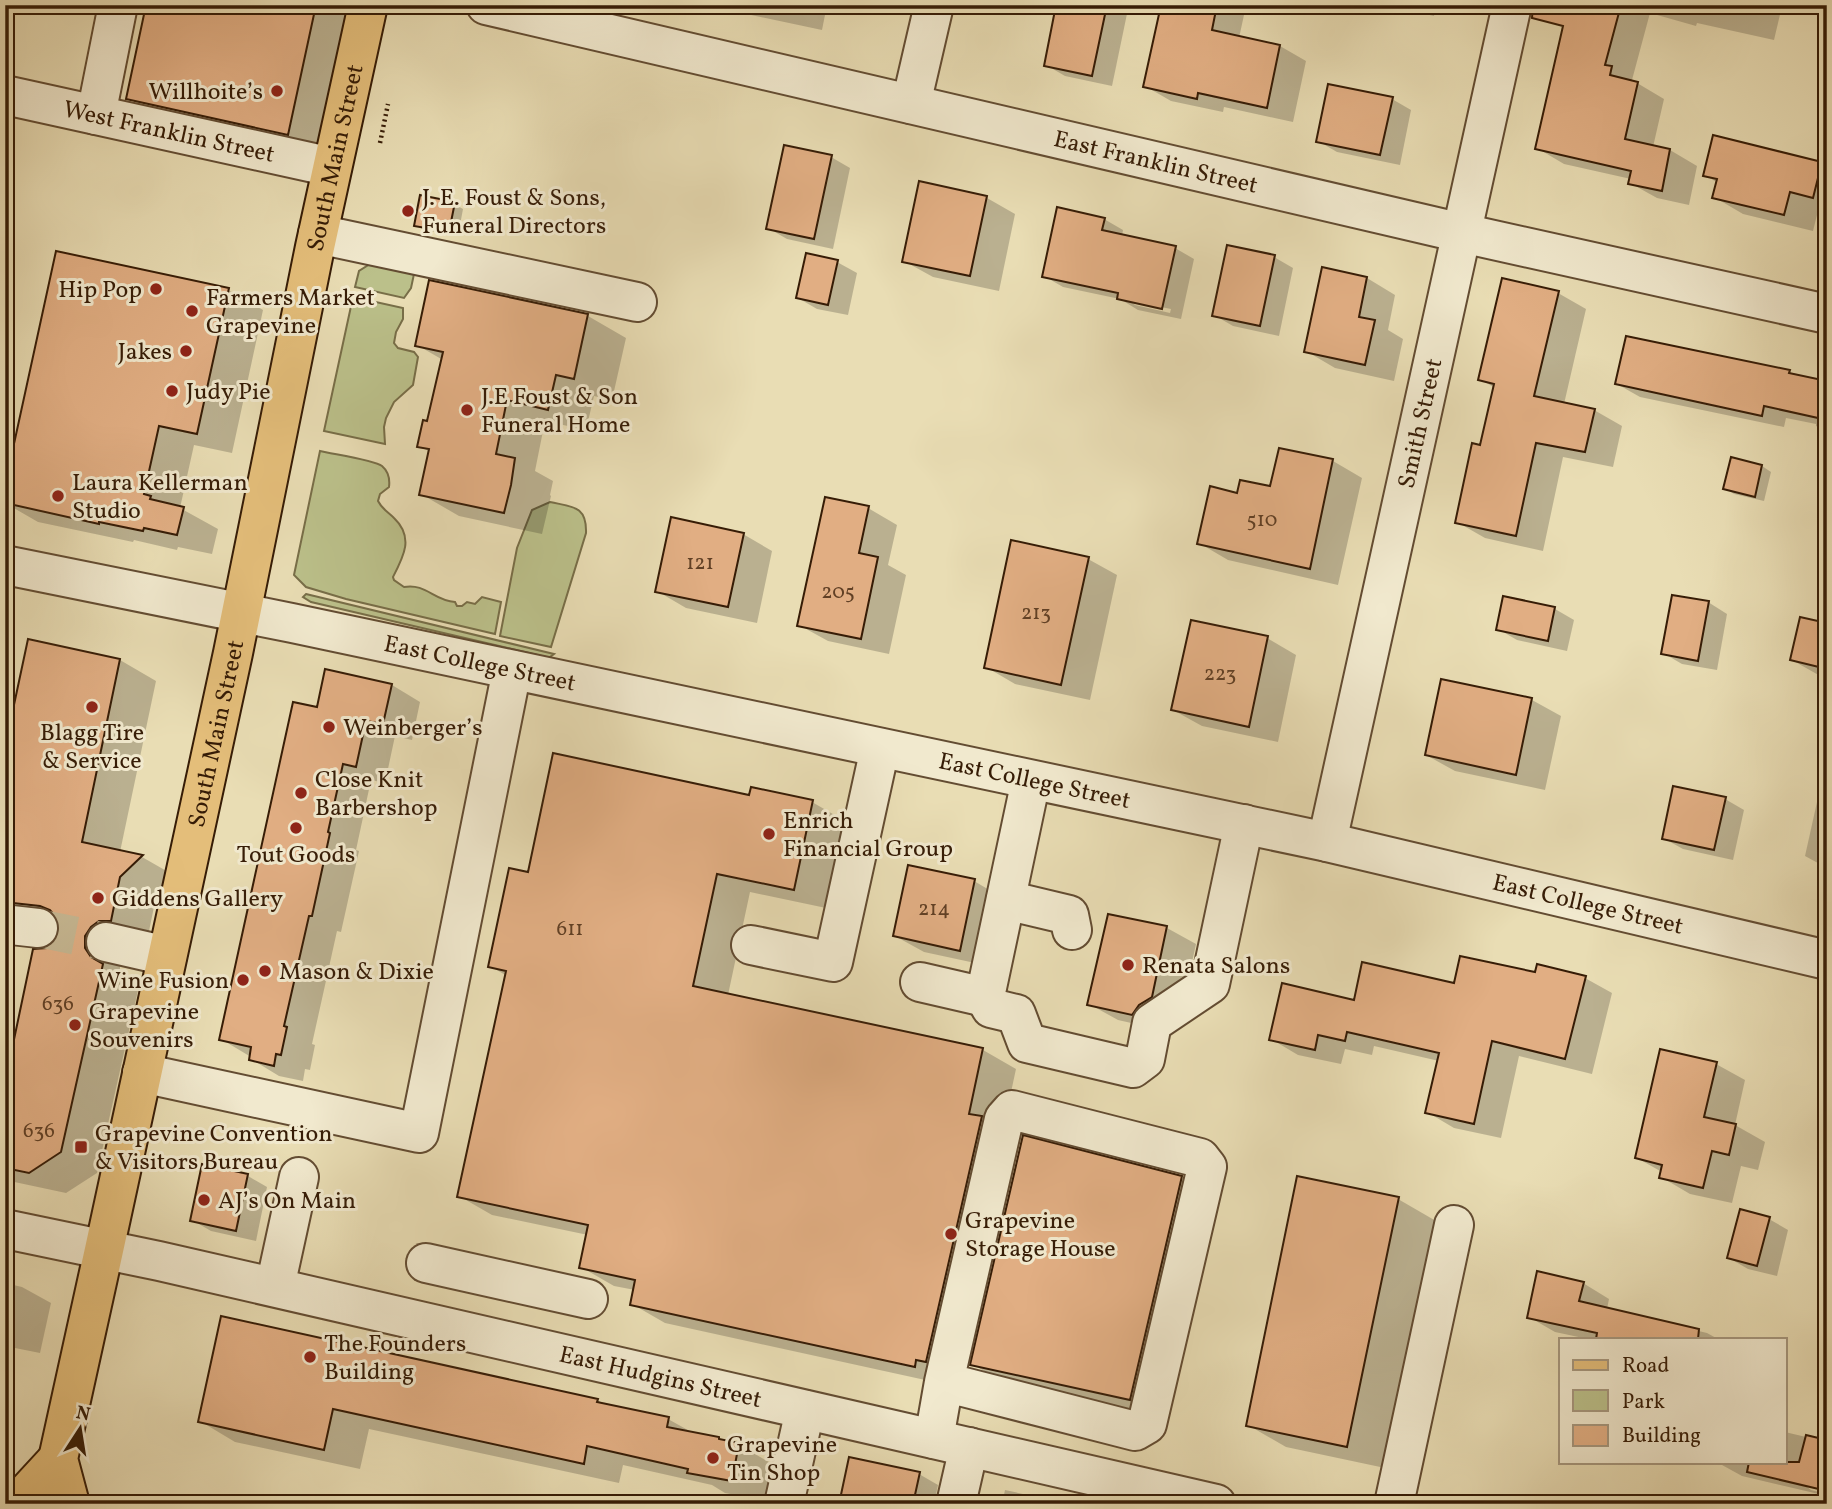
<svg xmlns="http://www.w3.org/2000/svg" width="1832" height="1509" font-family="Vollkorn,serif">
	<rect width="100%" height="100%" fill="#e9ddb4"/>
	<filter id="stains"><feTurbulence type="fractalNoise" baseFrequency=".00286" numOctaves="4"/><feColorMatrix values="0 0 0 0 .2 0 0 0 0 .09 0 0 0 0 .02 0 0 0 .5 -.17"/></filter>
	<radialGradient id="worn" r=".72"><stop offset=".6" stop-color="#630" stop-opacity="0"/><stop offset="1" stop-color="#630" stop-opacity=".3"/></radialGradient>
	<g fill="#bbc08a" stroke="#786e48" stroke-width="2">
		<polygon points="370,264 414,274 411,288 404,298 355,287 359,271"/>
		<polygon points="353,297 403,308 403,319 396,332 394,343 398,348 414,352 418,357 413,385 394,402 386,418 384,427 385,444 324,431"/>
		<path d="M320,451C332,454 374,460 382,466C389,472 390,479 389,487L380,494L378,501C382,509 388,512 394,518C414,537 404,556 393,577L394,580L404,587C426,583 434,601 455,602L457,606H462L467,602L475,604L482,597L501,602L495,634L346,599L306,587L294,575Z"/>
		<path d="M550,502C572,507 587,505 586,533L551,647L500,636L517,548L532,510Z"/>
		<polygon points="306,594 554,654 550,657 546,657 311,602 303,597"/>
	</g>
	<g fill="#0003" fill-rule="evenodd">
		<polygon points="148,5 345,5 348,9 317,150 157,115 128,98"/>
		<polygon points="711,5 827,5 822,30 714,7"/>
		<polygon points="1058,5 1121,5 1128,9 1112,86 1065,76 1046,65"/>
		<polygon points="1163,5 1226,5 1244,15 1239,38 1280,46 1306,61 1293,122 1224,107 1223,112 1171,101 1145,86"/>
		<polygon points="1385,5 1436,5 1434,16"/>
		<polygon points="1568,5 1782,6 1774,40 1697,23 1696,26 1650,13 1632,80 1664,99 1653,147 1670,150 1697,166 1689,205 1657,198 1630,183 1631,179 1564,164 1537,148"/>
		<polygon points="1392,99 1411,110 1400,165 1337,152 1318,141"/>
		<polygon points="831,157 850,168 833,249 787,239 768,228"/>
		<polygon points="1822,163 1827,166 1827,209 1819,207 1813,231 1743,214 1714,197 1718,183 1705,175"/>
		<polygon points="987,198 1015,214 999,291 933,277 904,261"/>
		<polygon points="454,204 463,209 458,236 425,230 416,225"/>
		<path d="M1104,219L1123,230L1122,236L1175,248L1194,259L1181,319L1138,310L1120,299L1063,287L1044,276ZM1131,301L1171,309L1170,313L1135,305Z"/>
		<polygon points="1274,257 1293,268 1279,336 1233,326 1214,315"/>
		<polygon points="837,262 857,273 848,315 817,309 798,298"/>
		<polygon points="1367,278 1395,295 1388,330 1403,339 1394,381 1335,368 1306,351"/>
		<polygon points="431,282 588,316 626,338 612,400 594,396 586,430 545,421 535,471 553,481 550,495 551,496 542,534 459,516 421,494 431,452 419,446 429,423 443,360 417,345"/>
		<polygon points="228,290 263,310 232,453 194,445 180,508 218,529 212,554 178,547 177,550 134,540 133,542 38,522 5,503"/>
		<polygon points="1558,293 1586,309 1564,404 1594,410 1622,426 1613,467 1563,457 1543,551 1485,538 1457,522 1481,447 1495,388 1480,379"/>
		<polygon points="1789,372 1798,377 1827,383 1827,432 1816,426 1816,424 1786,418 1784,427 1640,397 1617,384"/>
		<polygon points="1280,450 1333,461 1362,478 1338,585 1228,560 1199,543 1239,495 1272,488"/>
		<polygon points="1732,459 1762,466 1771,472 1764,501 1734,494 1725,488"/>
		<polygon points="868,508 897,525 888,565 906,575 889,654 828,641 799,625"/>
		<polygon points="743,534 772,551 757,623 686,608 657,591"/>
		<polygon points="1088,559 1117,575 1090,700 1015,684 986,667"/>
		<polygon points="1504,598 1555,609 1574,620 1567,651 1517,640 1498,629"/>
		<polygon points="1708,602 1727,614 1717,670 1682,664 1663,653"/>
		<polygon points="1827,624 1827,697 1819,693 1822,677 1792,660"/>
		<polygon points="1267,638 1296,655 1278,742 1202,726 1173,710"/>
		<polygon points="29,641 120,660 156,681 120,852 142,857 177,877 156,897 147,941 120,958 120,970 126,979 139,986 97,1173 66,1193 5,1180 5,1046 15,1040 47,950 57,943 61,931 60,924 5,920 5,742 8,742"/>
		<polygon points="1442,681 1532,700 1561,716 1545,790 1455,771 1426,755"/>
		<polygon points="392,685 420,702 412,740 395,736 385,783 371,780 356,850 359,851 341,932 337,931 312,1044 315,1045 310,1070 305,1069 303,1081 279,1076 251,1059 251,1057 221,1039 318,709"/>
		<polygon points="750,797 812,802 845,821 826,908 750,892 728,995 983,1050 1016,1069 948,1385 665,1323 632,1304 635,1290 614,1286 581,1267 588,1235 492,1215 459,1196 507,976 490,966 529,874"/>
		<polygon points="1725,799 1744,810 1733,860 1683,849 1663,838"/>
		<polygon points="1817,802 1827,804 1827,868 1805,856"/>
		<polygon points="974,881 1003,898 989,966 924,952 895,936"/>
		<polygon points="1110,916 1167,928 1196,944 1181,1013 1162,1030 1118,1020 1089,1004"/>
		<polygon points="1537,975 1585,978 1612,993 1592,1074 1519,1056 1501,1138 1454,1128 1427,1112 1439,1061 1374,1046 1372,1055 1345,1049 1341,1064 1298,1055 1271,1039 1355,1002 1455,985"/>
		<polygon points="1716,1064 1745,1080 1735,1125 1765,1142 1758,1170 1741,1166 1732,1203 1690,1194 1661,1177 1662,1172 1637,1158"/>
		<polygon points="1024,1137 1182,1178 1211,1194 1159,1416 1001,1381 972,1364"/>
		<polygon points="203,1166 248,1176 267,1187 256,1241 211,1231 192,1220"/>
		<polygon points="1398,1199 1436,1221 1385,1468 1286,1447 1248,1425"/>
		<polygon points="1769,1219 1788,1230 1777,1276 1748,1269 1729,1258"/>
		<polygon points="5,1283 22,1287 51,1303 40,1353 5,1346"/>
		<polygon points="1583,1283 1609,1299 1607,1309 1707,1333 1718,1339 1588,1339 1555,1332 1529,1317"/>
		<polygon points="222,1318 597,1400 606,1405 668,1419 695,1434 738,1444 774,1465 768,1501 725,1493 712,1485 623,1465 619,1483 369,1429 360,1469 235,1442 200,1421"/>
		<polygon points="1785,1432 1827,1442 1806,1486 1811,1490 1827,1494 1827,1497 1823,1495 1742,1476 1722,1465 1723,1462 1785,1462"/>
		<polygon points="919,1474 938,1485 934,1504 842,1504"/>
		<polygon points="1005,1490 1069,1504 1002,1504"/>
	</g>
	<g fill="#e1ae83" stroke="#361c06" stroke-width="2">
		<polygon points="146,5 316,5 288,135 126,99"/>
		<polygon points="1056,5 1107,5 1092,76 1044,66"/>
		<polygon points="1161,5 1217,5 1212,30 1280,45 1267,108 1198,93 1197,99 1143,87"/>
		<polygon points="1533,5 1621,5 1605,65 1612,66 1610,75 1638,82 1625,139 1670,149 1662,191 1628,184 1631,171 1535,149 1563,26 1532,18"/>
		<polygon points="1328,84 1393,97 1380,155 1316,142"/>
		<polygon points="1713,135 1822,162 1813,198 1790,192 1784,215 1712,198 1717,179 1703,176"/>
		<polygon points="784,145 832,155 814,239 766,229"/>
		<polygon points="919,181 987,196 970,276 902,262"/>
		<polygon points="420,195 455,202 449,232 414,226"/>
		<polygon points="1057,207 1105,218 1102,230 1176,246 1162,309 1117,299 1118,293 1042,277"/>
		<polygon points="1227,245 1275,255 1260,326 1212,316"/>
		<polygon points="56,251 229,288 197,434 159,426 144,494 151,496 150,499 184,507 177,535 144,528 143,531 99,522 99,524 5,503 5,485"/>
		<polygon points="806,253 838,260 828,305 796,298"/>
		<polygon points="1322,267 1367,277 1359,317 1375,320 1365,365 1304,352"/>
		<polygon points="1502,278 1559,291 1534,396 1595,409 1585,452 1536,443 1516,536 1455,523 1472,443 1480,445 1494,384 1478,380"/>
		<polygon points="429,280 588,314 574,379 556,375 548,410 507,400 496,454 515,458 511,485 504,513 419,495 429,449 417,447 423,420 427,421 443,352 415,346"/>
		<polygon points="1626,336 1790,370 1789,373 1827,381 1827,420 1764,406 1762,416 1615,384"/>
		<polygon points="1279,448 1333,459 1310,569 1197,544 1210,486 1237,493 1240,480 1270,486"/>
		<polygon points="1731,457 1762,465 1755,497 1723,489"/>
		<polygon points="825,497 869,506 859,553 878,557 861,639 797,626"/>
		<polygon points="671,517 744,533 728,607 655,592"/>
		<polygon points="1011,540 1089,557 1061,685 984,668"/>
		<polygon points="1672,595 1709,601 1698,661 1661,654"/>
		<polygon points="1503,596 1555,607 1548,641 1496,630"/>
		<polygon points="1800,617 1827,623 1827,669 1790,660"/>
		<polygon points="1191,620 1268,636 1249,727 1171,710"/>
		<polygon points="28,639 120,659 82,842 143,855 120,877 111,921 99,921 91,927 85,936 85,948 91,957 103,964 61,1152 29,1173 5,1168 5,1047 12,1049 33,949 47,948 56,940 60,930 58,919 50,910 40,906 13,903 5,904 5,747"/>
		<polygon points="325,669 392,684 383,724 366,721 356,767 343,764 328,832 330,833 312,916 309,916 284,1026 287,1027 281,1055 276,1054 274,1066 249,1060 251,1047 219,1040 293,702 317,707"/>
		<polygon points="1441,679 1532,698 1516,775 1425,755"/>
		<polygon points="553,753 749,795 751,787 813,800 794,890 717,874 693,986 983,1048 969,1114 982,1116 926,1362 916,1360 915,1367 630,1305 635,1280 579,1268 588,1225 457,1197 506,971 488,967 509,868 528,872"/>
		<polygon points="1673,786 1726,797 1714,850 1662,839"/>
		<polygon points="908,865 975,879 960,951 893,936"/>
		<polygon points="1108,914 1167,926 1152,997 1139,1005 1132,1015 1087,1005"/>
		<polygon points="1460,956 1535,972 1537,964 1586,976 1565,1059 1492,1041 1474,1124 1425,1113 1439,1053 1347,1032 1345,1041 1318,1035 1315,1050 1269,1040 1282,983 1354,1000 1362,962 1454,983"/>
		<polygon points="1660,1049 1717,1062 1704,1117 1736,1124 1729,1155 1712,1151 1703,1188 1659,1178 1662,1165 1635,1158"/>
		<polygon points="1023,1135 1182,1176 1130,1400 970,1365"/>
		<polygon points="202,1164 248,1174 236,1231 190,1221"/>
		<polygon points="1297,1176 1399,1197 1347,1447 1246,1426"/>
		<polygon points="1740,1209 1770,1217 1757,1266 1727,1258"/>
		<polygon points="1537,1271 1584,1282 1579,1301 1699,1329 1698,1339 1596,1339 1597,1333 1527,1318"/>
		<polygon points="221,1316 598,1399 597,1402 669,1417 667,1427 719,1437 719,1439 739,1443 732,1481 687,1473 688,1469 587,1446 584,1464 333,1409 324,1450 198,1422"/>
		<polygon points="1806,1435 1827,1440 1827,1491 1747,1472 1749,1462 1799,1462"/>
		<polygon points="849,1457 920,1472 913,1504 839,1504"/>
	</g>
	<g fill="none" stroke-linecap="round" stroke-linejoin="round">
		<polyline stroke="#c5b691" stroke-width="38" stroke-dasharray="38 19" stroke-linecap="butt" points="38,928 106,942"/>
		<g stroke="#634c32" stroke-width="42">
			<g id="minor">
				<path id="s1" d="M486,5L1462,233L1827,314"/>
				<path id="s2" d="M5,95L332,167"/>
				<polyline points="911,104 934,5"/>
				<polyline points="96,115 118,5"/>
				<polyline points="318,234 637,302"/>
				<path id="s3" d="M5,565L292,623L1327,842L1827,960"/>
				<polyline points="1031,780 985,997 991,1008 1016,1014 1027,1043 1133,1068 1145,1059 1152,1023 1210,984 1244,824"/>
				<path id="s4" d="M1327,842L1512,5"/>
				<polyline points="1006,900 1069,915 1072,930"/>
				<polyline points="5,927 11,925 38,928"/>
				<polyline points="106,942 167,956"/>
				<polyline points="751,945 833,962 880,748"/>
				<polyline points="920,982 985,997"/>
				<polyline points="142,1073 419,1133 512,670"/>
				<path id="s5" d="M5,1229L159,1261L1216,1504"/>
				<polyline points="426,1263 588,1299"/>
				<polyline points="275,1287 299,1177"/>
				<polyline points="934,1439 944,1382 1004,1119 1012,1110 1200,1158 1207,1167 1147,1424 1135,1431 944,1382"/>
				<polyline points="784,1504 805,1410"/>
				<polyline points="956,1504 969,1447"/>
				<polyline points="1394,1504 1454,1225"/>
			</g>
		</g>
		<g stroke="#361c06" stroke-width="42">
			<g id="major">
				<polyline points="21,1504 22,1498 58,1459"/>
				<path id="s6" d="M70,1504L58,1459L104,1250L233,653L315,247L368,5"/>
			</g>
		</g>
		<polyline stroke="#361c06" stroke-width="4.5" stroke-dasharray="2 3.5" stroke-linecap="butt" points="380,143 388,104"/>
		<use href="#minor" stroke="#f1e9ce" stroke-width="38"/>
		<use href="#major" stroke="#e4be7a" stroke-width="38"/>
	</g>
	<g fill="#8f2418" stroke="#f1e9ce" stroke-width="2.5">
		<circle cx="277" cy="91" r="7"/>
		<circle cx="408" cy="211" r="7"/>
		<circle cx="156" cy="289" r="7"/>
		<circle cx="192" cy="311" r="7"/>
		<circle cx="186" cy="351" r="7"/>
		<circle cx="172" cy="391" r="7"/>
		<circle cx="467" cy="410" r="7"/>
		<circle cx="58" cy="496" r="7"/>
		<circle cx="92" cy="707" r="7"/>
		<circle cx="329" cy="727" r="7"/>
		<circle cx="301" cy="793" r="7"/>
		<circle cx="296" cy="828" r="7"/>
		<circle cx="769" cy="834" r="7"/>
		<circle cx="98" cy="898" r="7"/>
		<circle cx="1128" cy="965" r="7"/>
		<circle cx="265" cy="971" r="7"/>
		<circle cx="243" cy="980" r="7"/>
		<circle cx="75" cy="1025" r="7"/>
		<rect x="74" y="1140" width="14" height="14" rx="3.5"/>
		<circle cx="204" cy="1200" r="7"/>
		<circle cx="951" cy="1234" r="7"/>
		<circle cx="310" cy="1357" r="7"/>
		<circle cx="713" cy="1458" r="7"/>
	</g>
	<g text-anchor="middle" stroke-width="6" stroke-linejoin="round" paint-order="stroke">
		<g font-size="21" fill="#614025">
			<text x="1262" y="526">510</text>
			<text x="700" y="569">121</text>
			<text x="838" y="598">205</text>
			<text x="1036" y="619">213</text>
			<text x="1220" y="680">223</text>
			<text x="934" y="915">214</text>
			<text x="570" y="935">611</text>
			<text x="58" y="1010">636</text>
			<text x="39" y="1137">636</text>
		</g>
		<g font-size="24" fill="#361c06" stroke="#f1e9ce" text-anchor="start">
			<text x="263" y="99" text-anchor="end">Willhoite’s</text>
			<text x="422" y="205">J. E. Foust &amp; Sons,<tspan x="422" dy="28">Funeral Directors</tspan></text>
			<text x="142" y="297" text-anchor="end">Hip Pop</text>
			<text x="206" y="305">Farmers Market<tspan x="206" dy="28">Grapevine</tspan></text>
			<text x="172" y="359" text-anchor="end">Jakes</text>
			<text x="186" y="399">Judy Pie</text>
			<text x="481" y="404">J.E Foust &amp; Son<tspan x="481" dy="28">Funeral Home</tspan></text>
			<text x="72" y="490">Laura Kellerman<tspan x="72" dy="28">Studio</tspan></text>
			<text x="343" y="735">Weinberger’s</text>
			<text x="92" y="740" text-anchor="middle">Blagg Tire<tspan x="92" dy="28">&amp; Service</tspan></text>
			<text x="315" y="787">Close Knit<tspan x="315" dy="28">Barbershop</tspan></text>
			<text x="783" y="828">Enrich<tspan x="783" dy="28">Financial Group</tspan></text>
			<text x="296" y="862" text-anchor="middle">Tout Goods</text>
			<text x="112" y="906">Giddens Gallery</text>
			<text x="1142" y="973">Renata Salons</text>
			<text x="279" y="979">Mason &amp; Dixie</text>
			<text x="229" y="988" text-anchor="end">Wine Fusion</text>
			<text x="89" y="1019">Grapevine<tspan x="89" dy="28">Souvenirs</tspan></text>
			<text x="95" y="1141">Grapevine Convention<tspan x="95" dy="28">&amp; Visitors Bureau</tspan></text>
			<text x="218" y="1208">AJ’s On Main</text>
			<text x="965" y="1228">Grapevine<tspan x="965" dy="28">Storage House</tspan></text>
			<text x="324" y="1351">The Founders<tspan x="324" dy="28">Building</tspan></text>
			<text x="727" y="1452">Grapevine<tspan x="727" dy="28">Tin Shop</tspan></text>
		</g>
		<g font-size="24" fill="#361c06" stroke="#f1e9ce">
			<text dy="8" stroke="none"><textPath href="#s2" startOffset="168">West Franklin Street</textPath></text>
			<text dy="8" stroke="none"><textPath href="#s6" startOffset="1377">South Main Street</textPath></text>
			<text dy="8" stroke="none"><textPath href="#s1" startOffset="688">East Franklin Street</textPath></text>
			<text dy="8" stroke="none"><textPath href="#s4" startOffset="429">Smith Street</textPath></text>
			<text dy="8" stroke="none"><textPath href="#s3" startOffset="485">East College Street</textPath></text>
			<text dy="8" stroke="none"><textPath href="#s6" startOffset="789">South Main Street</textPath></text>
			<text dy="8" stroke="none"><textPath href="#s3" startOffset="1052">East College Street</textPath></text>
			<text dy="8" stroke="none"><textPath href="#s3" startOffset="1619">East College Street</textPath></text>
			<text dy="8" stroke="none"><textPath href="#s5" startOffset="672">East Hudgins Street</textPath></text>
		</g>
	</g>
	<rect width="1832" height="1509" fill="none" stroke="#e9ddb4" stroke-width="28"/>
	<rect x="7" y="7" width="1818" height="1495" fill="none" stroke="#361c06" stroke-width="3.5"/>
	<rect x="14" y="14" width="1804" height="1481" fill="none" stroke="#361c06" stroke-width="2"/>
	<rect x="1559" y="1338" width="228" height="126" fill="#f1e9ce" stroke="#a6977e" stroke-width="2"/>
	<rect x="1573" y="1360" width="35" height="10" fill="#e4be7a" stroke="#a6977e" stroke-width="2"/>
	<text x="1622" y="1372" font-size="21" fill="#361c06">Road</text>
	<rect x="1573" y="1390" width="35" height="21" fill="#bbc08a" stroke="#a6977e" stroke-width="2"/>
	<text x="1622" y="1408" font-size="21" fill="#361c06">Park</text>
	<rect x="1573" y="1425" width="35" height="21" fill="#e1ae83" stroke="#a6977e" stroke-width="2"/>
	<text x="1622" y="1442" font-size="21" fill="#361c06">Building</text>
	<g transform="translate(80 1429) rotate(12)" stroke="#f1e9ce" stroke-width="5" paint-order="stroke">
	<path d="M0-5L12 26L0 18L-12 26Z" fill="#361c06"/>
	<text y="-10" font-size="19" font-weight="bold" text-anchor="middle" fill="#361c06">N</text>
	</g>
	<rect width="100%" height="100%" filter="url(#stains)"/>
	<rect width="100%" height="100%" fill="url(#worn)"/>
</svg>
